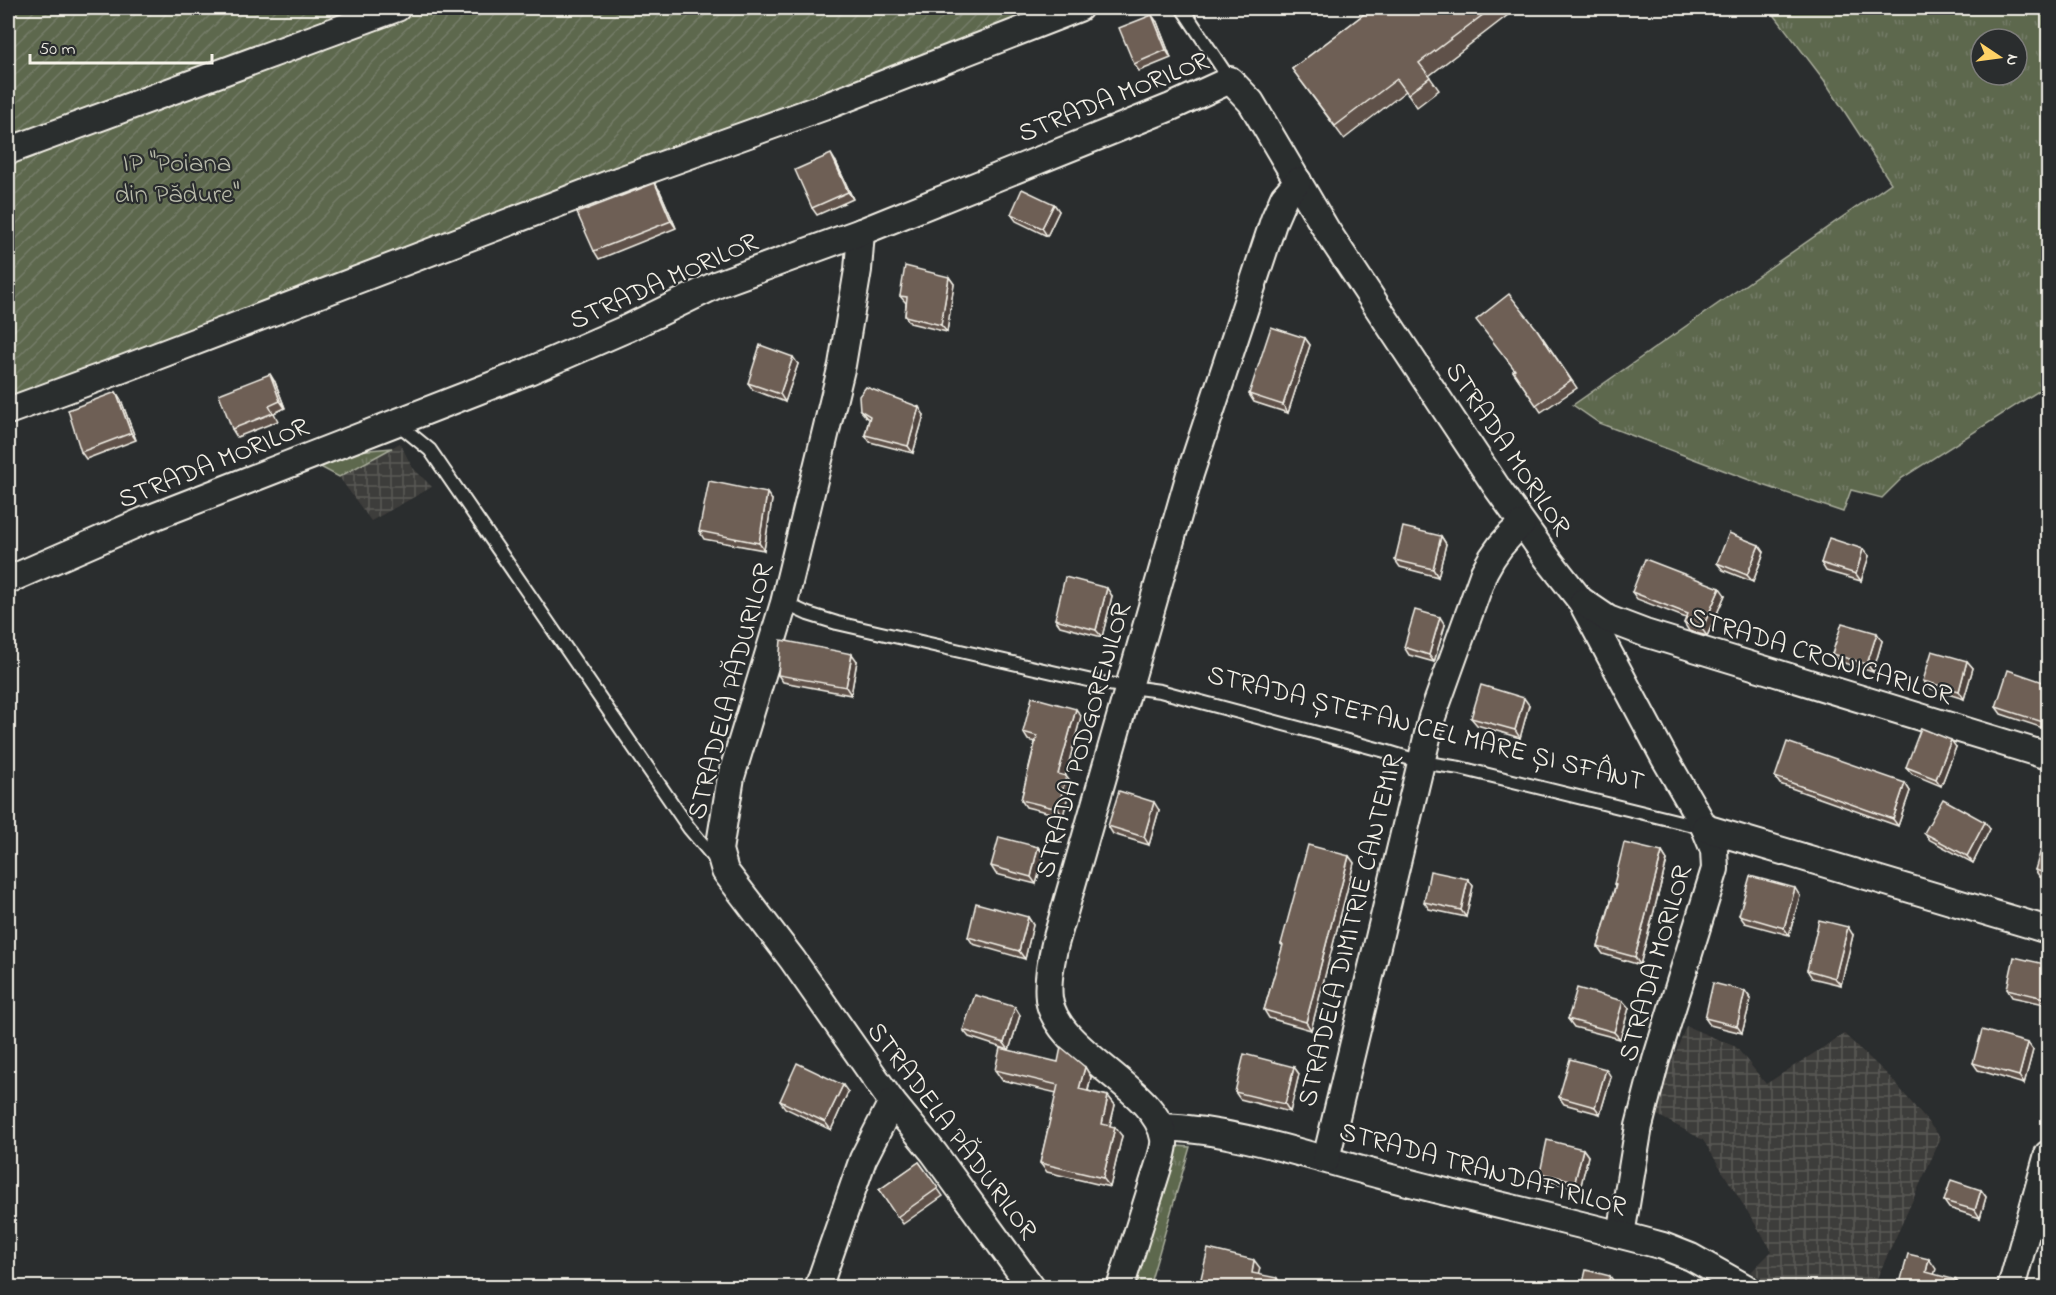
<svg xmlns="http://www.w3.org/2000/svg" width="2056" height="1295" font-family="'Indie Flower',sans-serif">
	<defs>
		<pattern id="industrial-grid" width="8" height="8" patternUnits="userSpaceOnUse" patternTransform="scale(1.5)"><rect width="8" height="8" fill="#3e3c3a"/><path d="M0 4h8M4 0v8" fill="none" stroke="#5a5956"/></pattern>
		<pattern id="grass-tufts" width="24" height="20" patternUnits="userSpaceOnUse" patternTransform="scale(1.5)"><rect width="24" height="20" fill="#5d674e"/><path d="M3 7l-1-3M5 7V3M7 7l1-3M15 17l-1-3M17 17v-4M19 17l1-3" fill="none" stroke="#757d68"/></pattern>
		<pattern id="garden-furrows" width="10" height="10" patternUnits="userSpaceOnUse" patternTransform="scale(1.5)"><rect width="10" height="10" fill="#5d674e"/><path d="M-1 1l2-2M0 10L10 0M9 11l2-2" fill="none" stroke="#757d68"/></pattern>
	</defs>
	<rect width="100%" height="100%" fill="#2a2d2e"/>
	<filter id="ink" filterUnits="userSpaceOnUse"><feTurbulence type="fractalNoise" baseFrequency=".0167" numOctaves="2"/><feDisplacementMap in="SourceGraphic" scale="12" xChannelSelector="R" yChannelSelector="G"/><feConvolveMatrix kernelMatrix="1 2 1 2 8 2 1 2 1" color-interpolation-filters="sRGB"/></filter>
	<g filter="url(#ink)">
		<g fill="url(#industrial-grid)">
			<polygon points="400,443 412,467 432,487 371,521 339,477"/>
			<polygon points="1686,1026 1736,1047 1766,1084 1844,1034 1891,1078 1941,1138 1873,1287 1774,1287 1751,1272 1772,1251 1703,1140 1652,1112"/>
		</g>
		<g fill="url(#grass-tufts)" stroke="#a8ac9b" stroke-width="1.5" fill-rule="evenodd">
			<path d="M1769,8H2048V385L1902,478L1882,498L1851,490L1843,512L1760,484L1599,423L1573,405L1891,183L1824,80ZM1981,39H2017V75H1981Z"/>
			<polygon points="392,448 339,477 315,464 346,452"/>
			<polygon points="1176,1146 1190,1147 1149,1287 1135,1288"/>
		</g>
		<polygon fill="url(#garden-furrows)" stroke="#a8ac9b" stroke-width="1.5" points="8,8 1104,8 685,170 125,378 8,425"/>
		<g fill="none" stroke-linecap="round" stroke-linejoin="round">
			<g stroke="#f4f1e8" stroke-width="16">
				<g id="lane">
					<polyline points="1182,8 1230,80"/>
					<polyline points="397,423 430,450 689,828 717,861"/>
					<polyline points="784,603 808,614 837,623 1101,683 1160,691 1385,751 1421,762 1460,768 1701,827"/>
				</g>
			</g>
			<g stroke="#f4f1e8" stroke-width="30">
				<g id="street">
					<polyline points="8,151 397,8"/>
					<polyline points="861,232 858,270 842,365 784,603 731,777 719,850 725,871 792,959 892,1102 934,1153 1032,1288"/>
					<polyline points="8,411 123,369 609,184 829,105 1079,8"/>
					<polyline points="8,580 148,519 529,371 628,328 718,284 861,232 1171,107 1230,80 1251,102 1327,231 1498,489 1548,559 1581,601 1664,757 1705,828 1714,850 1715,869 1656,1060 1639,1126 1621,1235"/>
					<polyline points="1583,602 1608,619 1645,633 2048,756"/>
					<polyline points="1705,828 2048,930"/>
					<path d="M1162,1127C1238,1130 1311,1157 1384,1176C1477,1201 1571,1221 1663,1246L1691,1257L1746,1288"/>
					<path d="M1326,1159L1432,717L1484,572C1494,552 1505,538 1522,524"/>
					<polyline points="818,1288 863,1159 892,1102"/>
					<path d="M1120,1288L1160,1161C1162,1154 1165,1146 1164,1139C1158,1089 1056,1052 1049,999C1047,980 1051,962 1055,944L1190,474L1274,220L1284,197L1298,181"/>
					<polyline points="2011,1288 2048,1154"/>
				</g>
			</g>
			<use href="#lane" stroke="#2a2d2e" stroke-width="12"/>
			<use href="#street" stroke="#2a2d2e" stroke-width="26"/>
		</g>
		<g fill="#5f5149" stroke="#f4f1e8" stroke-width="1.5">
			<polygon points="1372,8 1517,8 1429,76 1439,90 1417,107 1406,91 1344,139 1292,69"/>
			<polygon points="1157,22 1171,58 1139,71 1134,64"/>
			<polygon points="836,162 853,199 817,215 812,208"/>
			<polygon points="660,191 676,228 599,259 594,251"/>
			<polygon points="1054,204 1059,211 1047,236 1016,221 1011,214"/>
			<polygon points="949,277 954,284 947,332 910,323 905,316 906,303 900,296"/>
			<polygon points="1536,328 1577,388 1541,412 1513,371 1515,370"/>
			<polygon points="1305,338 1310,345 1288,413 1254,402 1249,394"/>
			<polygon points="798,364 785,402 753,390 748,383"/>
			<polygon points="275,382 285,408 274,413 278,421 237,437 232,429"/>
			<polygon points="116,392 121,400 136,440 86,459 81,452"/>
			<polygon points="860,410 924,415 913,453 870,442 865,435 869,419 866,417"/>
			<polygon points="772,500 764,550 704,539 699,531"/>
			<polygon points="1441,536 1446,544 1438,577 1400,567 1395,560"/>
			<polygon points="1759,545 1764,552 1753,582 1723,570 1717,563"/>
			<polygon points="1863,549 1869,556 1861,581 1826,571 1821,563"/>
			<polygon points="1632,592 1725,595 1707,636 1689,631 1684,623 1686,618 1637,599"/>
			<polygon points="1112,596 1102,637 1060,626 1055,619"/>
			<polygon points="1445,625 1434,662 1409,655 1404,647"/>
			<polygon points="1882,641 1873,672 1838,661 1832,654"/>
			<polygon points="857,661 851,695 783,682 778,675"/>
			<polygon points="1967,661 1973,668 1964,699 1929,688 1923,681"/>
			<polygon points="2049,684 2049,730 2001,714 1996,707"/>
			<polygon points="1529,705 1520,738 1477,725 1471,718"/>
			<polygon points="1081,716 1065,776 1071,783 1063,816 1026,807 1021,800 1035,742 1028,740 1023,732"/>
			<polygon points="1956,747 1941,786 1912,774 1906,767"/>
			<polygon points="1775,777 1905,783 1910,791 1898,826 1780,784"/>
			<polygon points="1159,810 1149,845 1113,834 1108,826"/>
			<polygon points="1990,829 1973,863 1930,840 1924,833"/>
			<polygon points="2049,840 2049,880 2040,877 2035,870"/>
			<polygon points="1038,847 1044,855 1036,884 996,874 991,866"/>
			<polygon points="1662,852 1667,860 1640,965 1603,954 1598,947 1615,886 1614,884"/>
			<polygon points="1349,856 1354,863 1311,1030 1269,1018 1264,1010 1283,946 1281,944"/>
			<polygon points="1468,879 1473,886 1466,917 1429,909 1424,902"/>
			<polygon points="1800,896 1789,935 1745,923 1739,915"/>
			<polygon points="1028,917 1033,925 1025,959 973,944 968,937"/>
			<polygon points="1853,935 1841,985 1812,978 1807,970"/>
			<polygon points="2049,965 2049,1005 2012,997 2007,989"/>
			<polygon points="1745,991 1751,999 1742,1033 1710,1025 1705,1018"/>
			<polygon points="1015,1007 1020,1015 1009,1050 969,1037 963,1030"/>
			<polygon points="1629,1008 1620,1039 1574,1027 1568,1019"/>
			<polygon points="2033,1050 2024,1084 1978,1070 1973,1063"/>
			<polygon points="1058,1062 1085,1067 1091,1077 1088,1091 1108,1096 1115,1105 1110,1126 1122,1136 1110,1187 1047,1172 1040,1163 1057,1093 1002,1080 995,1070"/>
			<polygon points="1294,1067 1299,1074 1290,1112 1240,1099 1235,1092"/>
			<polygon points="1611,1077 1600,1114 1564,1104 1559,1097"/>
			<polygon points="848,1092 831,1130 785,1108 780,1101"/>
			<polygon points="1583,1149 1588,1156 1580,1189 1545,1180 1540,1173"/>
			<polygon points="919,1162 943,1196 903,1224 879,1190"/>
			<polygon points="1981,1190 1986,1197 1980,1218 1949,1208 1944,1201"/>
		</g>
		<g fill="#4d423c" stroke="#f4f1e8" stroke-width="1.5">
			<polygon points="1152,15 1157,22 1171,58 1166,50"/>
			<polygon points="831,154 836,162 853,199 848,192"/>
			<polygon points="655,183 660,191 676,228 671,221"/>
			<polygon points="1054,204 1059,211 1047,236 1042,228"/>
			<polygon points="949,277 954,284 947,332 941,325"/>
			<polygon points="1305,338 1310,345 1288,413 1283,405"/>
			<polygon points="793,357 798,364 785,402 780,394"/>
			<polygon points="270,374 275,382 285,408 280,401"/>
			<polygon points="116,392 121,400 136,440 131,433"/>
			<polygon points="919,407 924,415 913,453 908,446"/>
			<polygon points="767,493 772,500 764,550 759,543"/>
			<polygon points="1441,536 1446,544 1438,577 1433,569"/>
			<polygon points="1759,545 1764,552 1753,582 1747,575"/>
			<polygon points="1863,549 1869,556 1861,581 1856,574"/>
			<polygon points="1107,588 1112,596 1102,637 1096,630"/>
			<polygon points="1720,588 1725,595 1707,636 1702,629"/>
			<polygon points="1440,617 1445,625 1434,662 1429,655"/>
			<polygon points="1877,633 1882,641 1873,672 1867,664"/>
			<polygon points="852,654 857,661 851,695 846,687"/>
			<polygon points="1967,661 1973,668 1964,699 1959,691"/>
			<polygon points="1524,698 1529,705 1520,738 1515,730"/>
			<polygon points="1076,709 1081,716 1064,781 1058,774"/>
			<polygon points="1951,740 1956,747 1941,786 1936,779"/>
			<polygon points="1066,776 1071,783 1063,816 1058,809"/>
			<polygon points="1905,783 1910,791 1898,826 1893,819"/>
			<polygon points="1154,802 1159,810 1149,845 1144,837"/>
			<polygon points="1985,822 1990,829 1973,863 1967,856"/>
			<polygon points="1038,847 1044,855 1036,884 1031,877"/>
			<polygon points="1662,852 1667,860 1640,965 1635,957"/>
			<polygon points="1349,856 1354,863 1311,1030 1306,1022"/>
			<polygon points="1468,879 1473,886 1466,917 1461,910"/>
			<polygon points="1795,888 1800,896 1789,935 1784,928"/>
			<polygon points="1028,917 1033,925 1025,959 1019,951"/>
			<polygon points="1848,927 1853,935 1841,985 1835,978"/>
			<polygon points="2049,977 2049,1005 2044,998"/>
			<polygon points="1745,991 1751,999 1742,1033 1737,1026"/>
			<polygon points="1623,1001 1629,1008 1620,1039 1614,1032"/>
			<polygon points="1015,1007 1020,1015 1009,1050 1004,1043"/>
			<polygon points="2028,1043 2033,1050 2024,1084 2019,1076"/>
			<polygon points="1085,1067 1091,1077 1086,1098 1079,1089"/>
			<polygon points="1294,1067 1299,1074 1290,1112 1285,1104"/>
			<polygon points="1606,1069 1611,1077 1600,1114 1595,1107"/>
			<polygon points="843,1085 848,1092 831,1130 825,1122"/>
			<polygon points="1108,1096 1115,1105 1108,1133 1102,1124"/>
			<polygon points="1115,1127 1122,1136 1110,1187 1103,1178"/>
			<polygon points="1583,1149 1588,1156 1580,1189 1575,1181"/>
			<polygon points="1981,1190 1986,1197 1980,1218 1975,1210"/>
			<polygon points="1929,1259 1936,1269 1932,1281 1926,1272"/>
			<polygon points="1254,1260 1260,1268 1257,1280 1252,1273"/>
			<polygon points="1610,1276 1616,1285 1615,1287 1607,1287"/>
			<polygon points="1277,1278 1282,1286 1282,1287 1275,1287"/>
			<polygon points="1956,1280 1961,1287 1954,1287"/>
		</g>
		<g fill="#6e5e55" stroke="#f4f1e8" stroke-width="1.5">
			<polygon points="1372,8 1492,8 1419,63 1430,77 1408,94 1397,79 1335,126 1292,69"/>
			<polygon points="1152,15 1166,50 1134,64 1119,28"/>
			<polygon points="831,154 848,192 812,208 795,170"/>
			<polygon points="655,183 671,221 594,251 577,213"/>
			<polygon points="1022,189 1054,204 1042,228 1011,214"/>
			<polygon points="905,266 949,277 941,325 905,316 907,297 900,296"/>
			<polygon points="1509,294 1536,328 1571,380 1536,405 1513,371 1515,370 1476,320"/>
			<polygon points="1271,327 1305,338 1283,405 1249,394"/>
			<polygon points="760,345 793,357 780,394 748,383"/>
			<polygon points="270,374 280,401 269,406 273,413 232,429 219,394"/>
			<polygon points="866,387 919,407 908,446 865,435 870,416 860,410 859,396"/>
			<polygon points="116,392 131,433 81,452 68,410"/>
			<polygon points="709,481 767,493 759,543 699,531"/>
			<polygon points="1403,527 1441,536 1433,569 1395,560"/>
			<polygon points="1729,533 1759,545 1747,575 1717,563"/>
			<polygon points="1829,538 1863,549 1856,574 1821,563"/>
			<polygon points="1645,559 1720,588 1702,629 1684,623 1688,614 1632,592"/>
			<polygon points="1065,577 1107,588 1096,630 1055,619"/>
			<polygon points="1415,610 1440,617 1429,655 1404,647"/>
			<polygon points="1842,623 1877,633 1867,664 1832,654"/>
			<polygon points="781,640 852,654 846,687 778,675"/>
			<polygon points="1932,651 1967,661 1959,691 1923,681"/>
			<polygon points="2008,670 2049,684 2049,724 1996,707"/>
			<polygon points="1481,685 1524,698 1515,730 1471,718"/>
			<polygon points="1032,697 1076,709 1058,774 1066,776 1058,809 1021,800 1037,736 1023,732"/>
			<polygon points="1921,728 1951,740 1936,779 1906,767"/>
			<polygon points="1787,742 1905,783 1893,819 1775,777"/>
			<polygon points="1119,791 1154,802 1144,837 1108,826"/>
			<polygon points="1943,799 1985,822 1967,856 1924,833"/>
			<polygon points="999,837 1038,847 1031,877 991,866"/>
			<polygon points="2044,839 2049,840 2049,874 2035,870"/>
			<polygon points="1624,843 1662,852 1635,957 1598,947 1616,885 1614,884"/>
			<polygon points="1308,845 1349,856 1306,1022 1264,1010 1283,945 1281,944"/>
			<polygon points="1430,871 1468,879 1461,910 1424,902"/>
			<polygon points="1750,876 1795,888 1784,928 1739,915"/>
			<polygon points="976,903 1028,917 1019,951 968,937"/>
			<polygon points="1819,920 1848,927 1835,978 1807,970"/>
			<polygon points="2014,957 2049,965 2049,977 2044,998 2007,989"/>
			<polygon points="1713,983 1745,991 1737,1026 1705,1018"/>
			<polygon points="1577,988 1623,1001 1614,1032 1568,1019"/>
			<polygon points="975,995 1015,1007 1004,1043 963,1030"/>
			<polygon points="1982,1030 2028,1043 2019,1076 1973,1063"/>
			<polygon points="1061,1047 1085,1067 1079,1089 1108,1096 1102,1124 1115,1127 1103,1178 1040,1163 1058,1085 995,1070 1000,1048 1058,1062"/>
			<polygon points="1244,1054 1294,1067 1285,1104 1235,1092"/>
			<polygon points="1570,1059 1606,1069 1595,1107 1559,1097"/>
			<polygon points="797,1063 843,1085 825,1122 780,1101"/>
			<polygon points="1547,1140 1583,1149 1575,1181 1540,1173"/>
			<polygon points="919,1162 938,1188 897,1217 879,1190"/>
			<polygon points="1951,1180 1981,1190 1975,1210 1944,1201"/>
			<polygon points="1208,1249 1254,1260 1252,1273 1277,1278 1275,1287 1199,1287"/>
			<polygon points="1908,1254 1929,1259 1926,1272 1956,1280 1954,1287 1899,1287"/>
			<polygon points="1586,1270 1610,1276 1607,1287 1582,1287"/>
		</g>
	</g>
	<g text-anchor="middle" stroke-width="4.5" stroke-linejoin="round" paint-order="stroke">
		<g font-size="27" fill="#f4f1e8" stroke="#2a2d2e">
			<text transform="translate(1113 96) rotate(-22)" y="9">STRADA MORILOR</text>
			<text transform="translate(663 280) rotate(-24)" y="9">STRADA MORILOR</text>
			<text transform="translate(1509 448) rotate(56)" y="9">STRADA MORILOR</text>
			<text transform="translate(213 462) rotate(-22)" y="9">STRADA MORILOR</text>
			<text transform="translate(1821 655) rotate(17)" y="9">STRADA CRONICARILOR</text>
			<text transform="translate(729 691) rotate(-75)" y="9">STRADELA PĂDURILOR</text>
			<text transform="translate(1426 727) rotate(14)" y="9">STRADA ȘTEFAN CEL MARE ȘI SFÂNT</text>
			<text transform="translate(1082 740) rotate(-74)" y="9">STRADA PODGORENILOR</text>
			<text transform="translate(1349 930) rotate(-76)" y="9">STRADELA DIMITRIE CANTEMIR</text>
			<text transform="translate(1654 963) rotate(-74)" y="9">STRADA MORILOR</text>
			<text transform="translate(953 1130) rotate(53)" y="9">STRADELA PĂDURILOR</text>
			<text transform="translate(1483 1168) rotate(15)" y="9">STRADA TRANDAFIRILOR</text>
		</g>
		<g font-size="27" fill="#b8baaa" stroke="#2a2d2e">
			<text x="177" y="171">IP "Poiana<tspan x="177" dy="31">din Pădure"</tspan></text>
		</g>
	</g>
	<rect width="2056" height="1295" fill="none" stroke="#2a2d2e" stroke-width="30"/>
	<rect x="15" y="15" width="2026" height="1265" fill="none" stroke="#f4f1e8" stroke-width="2" filter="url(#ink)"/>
	<g transform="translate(1999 57) rotate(103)"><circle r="28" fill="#2a2d2e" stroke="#7b7b78" stroke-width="1.5"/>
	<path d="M0-4.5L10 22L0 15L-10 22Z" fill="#ffd166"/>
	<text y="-9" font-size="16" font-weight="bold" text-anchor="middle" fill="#f4f1e8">N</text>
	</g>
	<path d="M30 54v9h182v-9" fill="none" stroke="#f4f1e8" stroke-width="3"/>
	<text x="39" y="54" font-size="18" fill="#f4f1e8" stroke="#2a2d2e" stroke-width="4.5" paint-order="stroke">50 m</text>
</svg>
